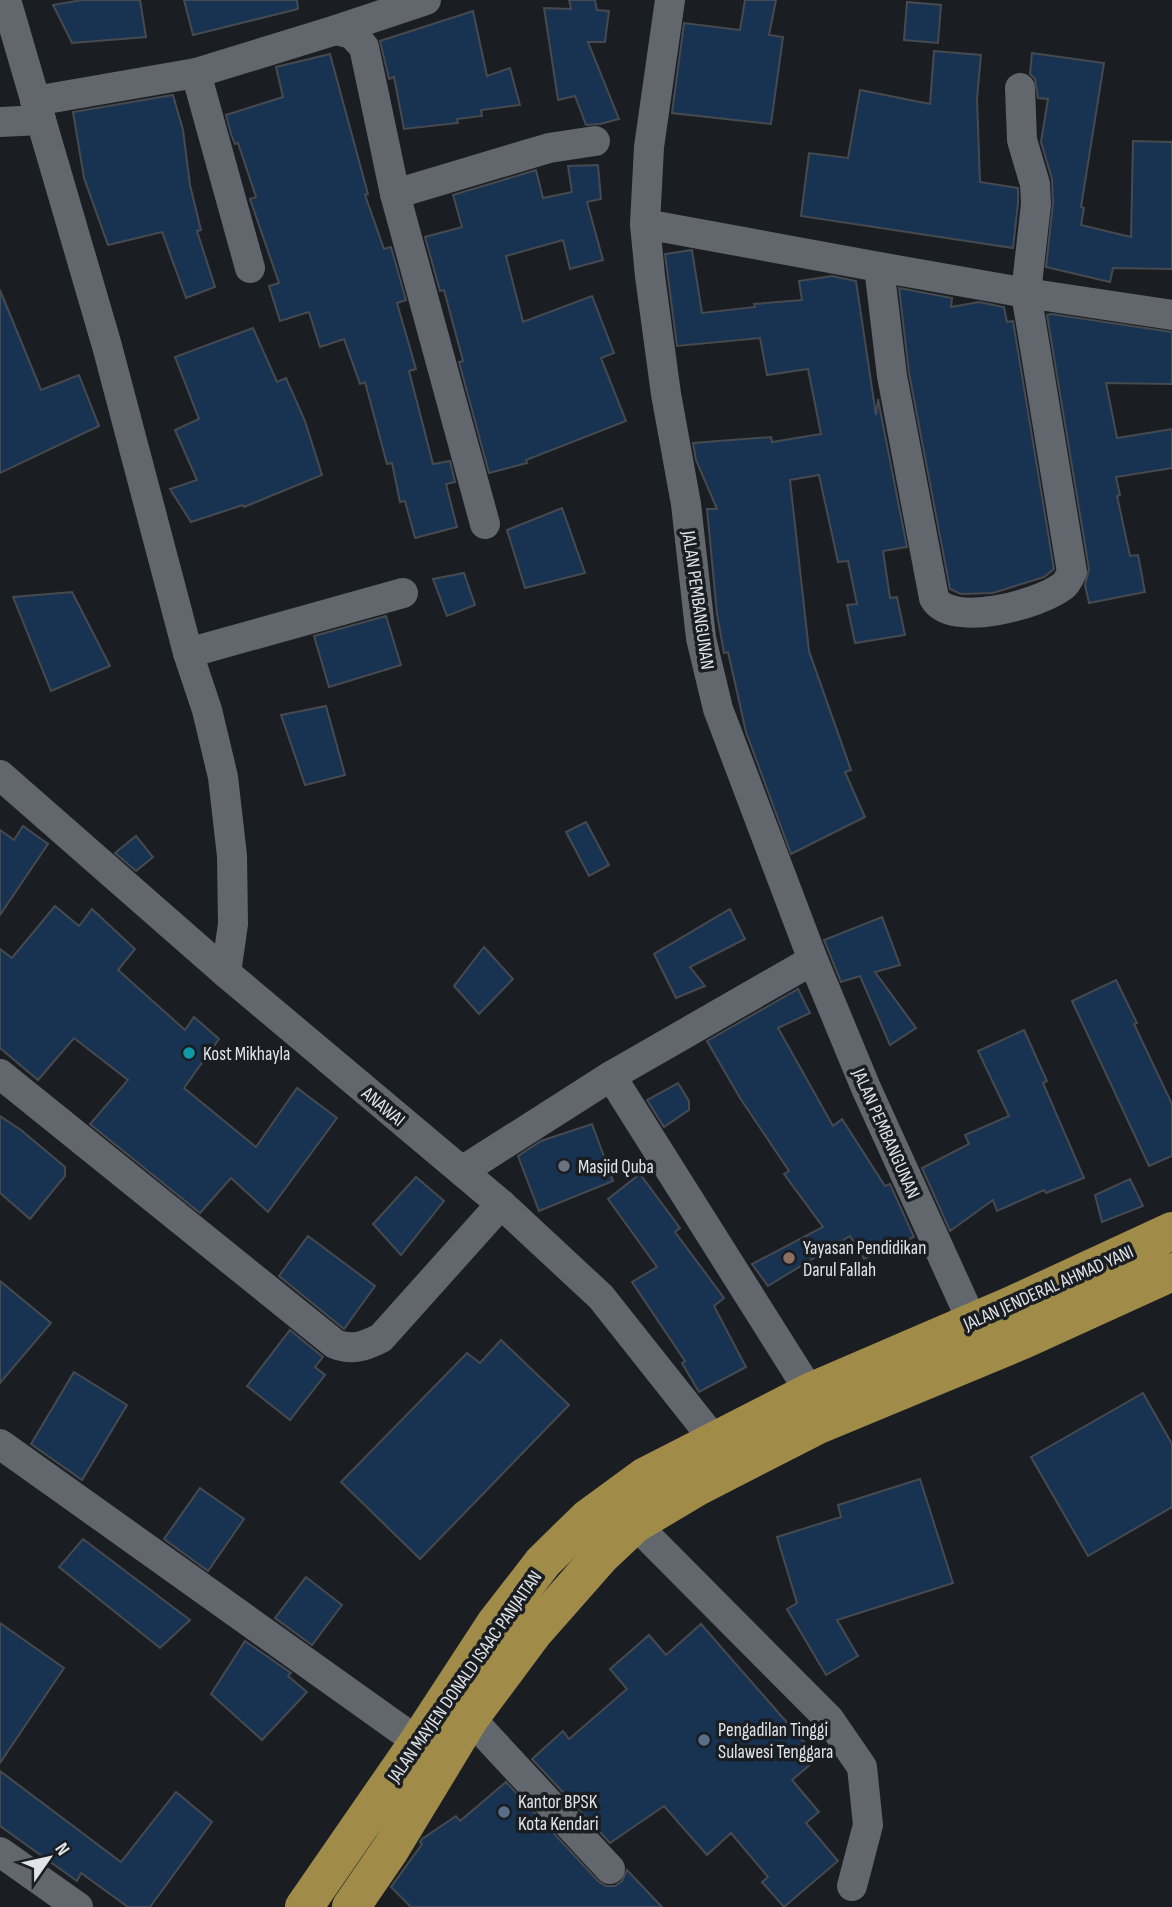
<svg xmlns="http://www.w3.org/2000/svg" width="1172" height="1907" font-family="'Sofia Sans Condensed',sans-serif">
	<rect width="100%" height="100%" fill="#1a1e23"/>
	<g fill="#183352" stroke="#464a4f" stroke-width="2">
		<polygon points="82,0 140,0 146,37 72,43 53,5"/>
		<polygon points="184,0 297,0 298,9 193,35"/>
		<polygon points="569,0 595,0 597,10 609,11 605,42 588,42 619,119 600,124 586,125 575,96 558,100 544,8 571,9"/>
		<polygon points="745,0 776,0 769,35 783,37 771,124 672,113 684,23 740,30"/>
		<polygon points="907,2 941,5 938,43 904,40"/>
		<polygon points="473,11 487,76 510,68 520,105 481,110 482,116 457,119 458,123 404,129 394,77 389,79 380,41"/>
		<polygon points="934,51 981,55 977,99 980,182 1018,188 1018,203 1013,248 801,216 809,153 848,158 860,90 930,104"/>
		<polygon points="1032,53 1104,63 1081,207 1084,208 1081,225 1131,237 1133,141 1172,142 1172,269 1113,268 1110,282 1046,267 1053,203 1052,179 1041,142 1048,99 1038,98 1035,79 1030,74"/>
		<polygon points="330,54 368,194 365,195 384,249 391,247 406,300 397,303 416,369 409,371 433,464 450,461 455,482 446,484 457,527 415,538 405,501 400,502 392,463 387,464 365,382 360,384 344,339 320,347 309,312 280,321 269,286 279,283 250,199 256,197 238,143 235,144 231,134 226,115 283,97 276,67"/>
		<polygon points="173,95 183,130 190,185 201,230 197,231 215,287 186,298 162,232 108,245 84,178 73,112"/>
		<polygon points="598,165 601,199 587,202 603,260 570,269 563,240 506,256 523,322 592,296 614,353 601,358 626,421 526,460 527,463 489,473 459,362 463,361 444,290 440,291 425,237 462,227 453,195 536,170 543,198 572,192 568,166"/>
		<polygon points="692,250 702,313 755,307 754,304 802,300 799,281 832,276 856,281 876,415 878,399 907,547 883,551 890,598 897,597 905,635 855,643 847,605 857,604 848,561 838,562 819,475 790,480 809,651 851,770 845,772 865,817 791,854 746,732 728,652 724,653 717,614 707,509 717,509 696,460 693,443 771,437 772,442 821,434 808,369 767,375 760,338 677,346 665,254"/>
		<polygon points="899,288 952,298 951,307 979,302 1004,307 1007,322 1013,321 1054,569 1044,577 993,593 961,594 950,589 909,373"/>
		<polygon points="0,290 41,390 79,375 99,426 0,473"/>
		<polygon points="1051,314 1172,332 1172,384 1106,383 1117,438 1172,429 1172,468 1116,477 1120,495 1117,496 1130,556 1138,555 1145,592 1089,603 1085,585 1089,569 1047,315"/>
		<polygon points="253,328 277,382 286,378 305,421 322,475 244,507 243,505 191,522 170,489 197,480 175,430 199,419 175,357"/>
		<polygon points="562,508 585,573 525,588 507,530"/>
		<polygon points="464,573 475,605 447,616 433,579"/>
		<polygon points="72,592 110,666 51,691 13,597"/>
		<polygon points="386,616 401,665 329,687 314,636"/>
		<polygon points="326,706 345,775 305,785 281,715"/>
		<polygon points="586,822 609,865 589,876 566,832"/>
		<polygon points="23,826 48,844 0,915 0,830 14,840"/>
		<polygon points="136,836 153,857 136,871 115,853"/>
		<polygon points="55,906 79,926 92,909 135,949 118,970 185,1030 194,1017 219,1039 184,1088 256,1147 297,1088 337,1118 268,1212 231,1178 200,1213 90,1124 128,1080 74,1038 38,1080 0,1048 0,949 12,958"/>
		<polygon points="730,909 745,939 690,967 705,986 676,998 654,954"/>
		<polygon points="882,917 900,965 875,972 916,1028 890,1045 860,976 841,982 824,940"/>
		<polygon points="484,947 513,979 479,1014 454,986"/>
		<polygon points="1116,980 1137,1023 1134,1024 1172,1104 1172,1156 1149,1166 1072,1001"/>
		<polygon points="798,989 810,1013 778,1028 833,1126 842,1119 885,1186 890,1184 914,1237 864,1259 850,1236 768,1286 752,1264 823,1227 784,1174 789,1171 740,1098 707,1041"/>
		<polygon points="1024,1030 1047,1081 1043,1083 1084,1178 1046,1193 1044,1190 997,1211 993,1200 950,1231 922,1168 969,1144 965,1135 1009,1116 978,1051"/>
		<polygon points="678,1083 689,1101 689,1110 664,1127 647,1100"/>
		<polygon points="0,1116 21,1130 65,1167 65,1176 30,1219 0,1193"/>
		<polygon points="592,1124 613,1181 539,1211 518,1156 541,1141"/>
		<polygon points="640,1174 680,1228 675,1232 724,1298 714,1306 746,1367 699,1392 682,1363 685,1361 632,1282 657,1267 608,1199"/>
		<polygon points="416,1177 444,1201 401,1255 373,1224"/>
		<polygon points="1130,1179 1143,1206 1102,1222 1095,1195"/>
		<polygon points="308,1236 375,1286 344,1329 279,1276"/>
		<polygon points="0,1281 51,1323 0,1383"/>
		<polygon points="290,1330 323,1357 315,1367 325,1375 290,1420 247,1386"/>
		<polygon points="501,1340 569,1405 420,1559 341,1482 467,1353 480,1363"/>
		<polygon points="74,1372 127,1405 82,1480 31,1444"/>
		<polygon points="1143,1393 1172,1444 1172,1507 1088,1556 1031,1457"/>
		<polygon points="920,1479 953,1583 837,1620 858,1656 826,1675 787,1609 797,1603 777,1537 841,1517 838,1505"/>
		<polygon points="200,1488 244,1519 208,1571 164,1539"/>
		<polygon points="83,1539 190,1620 160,1648 59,1567"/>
		<polygon points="306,1577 342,1605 312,1645 275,1618"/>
		<polygon points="0,1623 64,1668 0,1763"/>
		<polygon points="701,1624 818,1758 792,1780 819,1812 806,1823 838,1861 784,1907 762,1882 768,1877 731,1833 707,1855 664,1806 610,1843 532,1759 563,1731 569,1739 627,1689 610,1669 649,1635 666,1655"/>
		<polygon points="245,1641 291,1673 288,1676 307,1692 262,1740 211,1694"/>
		<polygon points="0,1771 121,1862 176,1792 212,1822 150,1907 128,1907 81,1873 77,1881 0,1826"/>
		<polygon points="506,1782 598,1881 606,1886 615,1886 622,1881 627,1870 662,1907 411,1907 391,1887 422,1844 420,1842 422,1839 456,1816 460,1821"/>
	</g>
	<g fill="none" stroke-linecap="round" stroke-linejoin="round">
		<g stroke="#62676d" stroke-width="30">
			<polyline points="6,0 107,346 188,653 207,710 223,777 232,856 233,924 226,973"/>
			<polyline points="670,0 649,147 645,224 650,276 666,394 686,504 701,638 718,709 813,960 866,1088 972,1321"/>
			<polyline points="336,30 426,0"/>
			<polyline points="196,73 250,268"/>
			<polyline points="35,101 196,73 336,30 352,34 364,47 395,194 485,524"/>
			<polyline points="0,122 41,120"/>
			<polyline points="395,194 549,148 595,141"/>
			<path d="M645,224L879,267L892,376L934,598C951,629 1040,604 1063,586C1067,583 1070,576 1072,572L1026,293L1036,204L1035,184L1022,140L1020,88"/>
			<polyline points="879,267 1026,293 1172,315"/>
			<polyline points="188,653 403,593"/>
			<polyline points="0,775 226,973 501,1204 601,1297 727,1456"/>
			<path d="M0,1074L335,1344C352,1351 365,1346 381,1338L501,1204"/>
			<polyline points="462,1171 611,1076"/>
			<polyline points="810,1392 611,1076 813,960"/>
			<polyline points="0,1444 418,1742"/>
			<polyline points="635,1524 829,1719 862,1767 868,1825 852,1886"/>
			<polyline points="470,1718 610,1869"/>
			<polyline points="0,1852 78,1907"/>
		</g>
		<g stroke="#a08c48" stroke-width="38">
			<polyline points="304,1907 418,1742 495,1624 543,1562 588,1518 644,1477 810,1392 1012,1305 1172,1231"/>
			<polyline points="351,1907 390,1850 470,1718 534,1632 601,1556 635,1524 699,1486 816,1426 1023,1340 1172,1272"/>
		</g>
	</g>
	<circle fill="#0f9aa8" stroke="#1a1e23" stroke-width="2.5" cx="189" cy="1053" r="7"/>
	<circle fill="#6b7280" stroke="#1a1e23" stroke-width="2.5" cx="564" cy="1166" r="7"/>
	<circle fill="#8d6e63" stroke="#1a1e23" stroke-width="2.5" cx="789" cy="1258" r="7"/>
	<g fill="#5c6f8a" stroke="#1a1e23" stroke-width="2.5">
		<circle cx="704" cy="1740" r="7"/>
		<circle cx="504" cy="1812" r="7"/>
	</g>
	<g text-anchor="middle" stroke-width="7" stroke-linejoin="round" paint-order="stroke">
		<g font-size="19" fill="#e2e5e8" stroke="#1a1e23">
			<text transform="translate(699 600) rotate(82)" y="7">JALAN PEMBANGUNAN</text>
			<text transform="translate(384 1106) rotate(40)" y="7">ANAWAI</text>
			<text transform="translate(887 1133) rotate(66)" y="7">JALAN PEMBANGUNAN</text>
			<text transform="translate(1048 1287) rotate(-24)" y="7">JALAN JENDERAL AHMAD YANI</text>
			<text transform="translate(464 1676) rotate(-55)" y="7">JALAN MAYJEN DONALD ISAAC PANJAITAN</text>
		</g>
		<g font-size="19" fill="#e2e5e8" stroke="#1a1e23" text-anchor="start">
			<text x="203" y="1060">Kost Mikhayla</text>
			<text x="578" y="1173">Masjid Quba</text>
			<text x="803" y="1254">Yayasan Pendidikan<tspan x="803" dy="22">Darul Fallah</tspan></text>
			<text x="718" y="1736">Pengadilan Tinggi<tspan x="718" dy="22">Sulawesi Tenggara</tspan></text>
			<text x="518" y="1808">Kantor BPSK<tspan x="518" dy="22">Kota Kendari</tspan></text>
		</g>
	</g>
	<g transform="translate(49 1858) rotate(56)" stroke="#1a1e23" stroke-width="5" paint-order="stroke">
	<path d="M0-5L12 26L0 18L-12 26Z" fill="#e2e5e8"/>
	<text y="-10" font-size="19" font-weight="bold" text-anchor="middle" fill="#e2e5e8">N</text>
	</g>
</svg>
